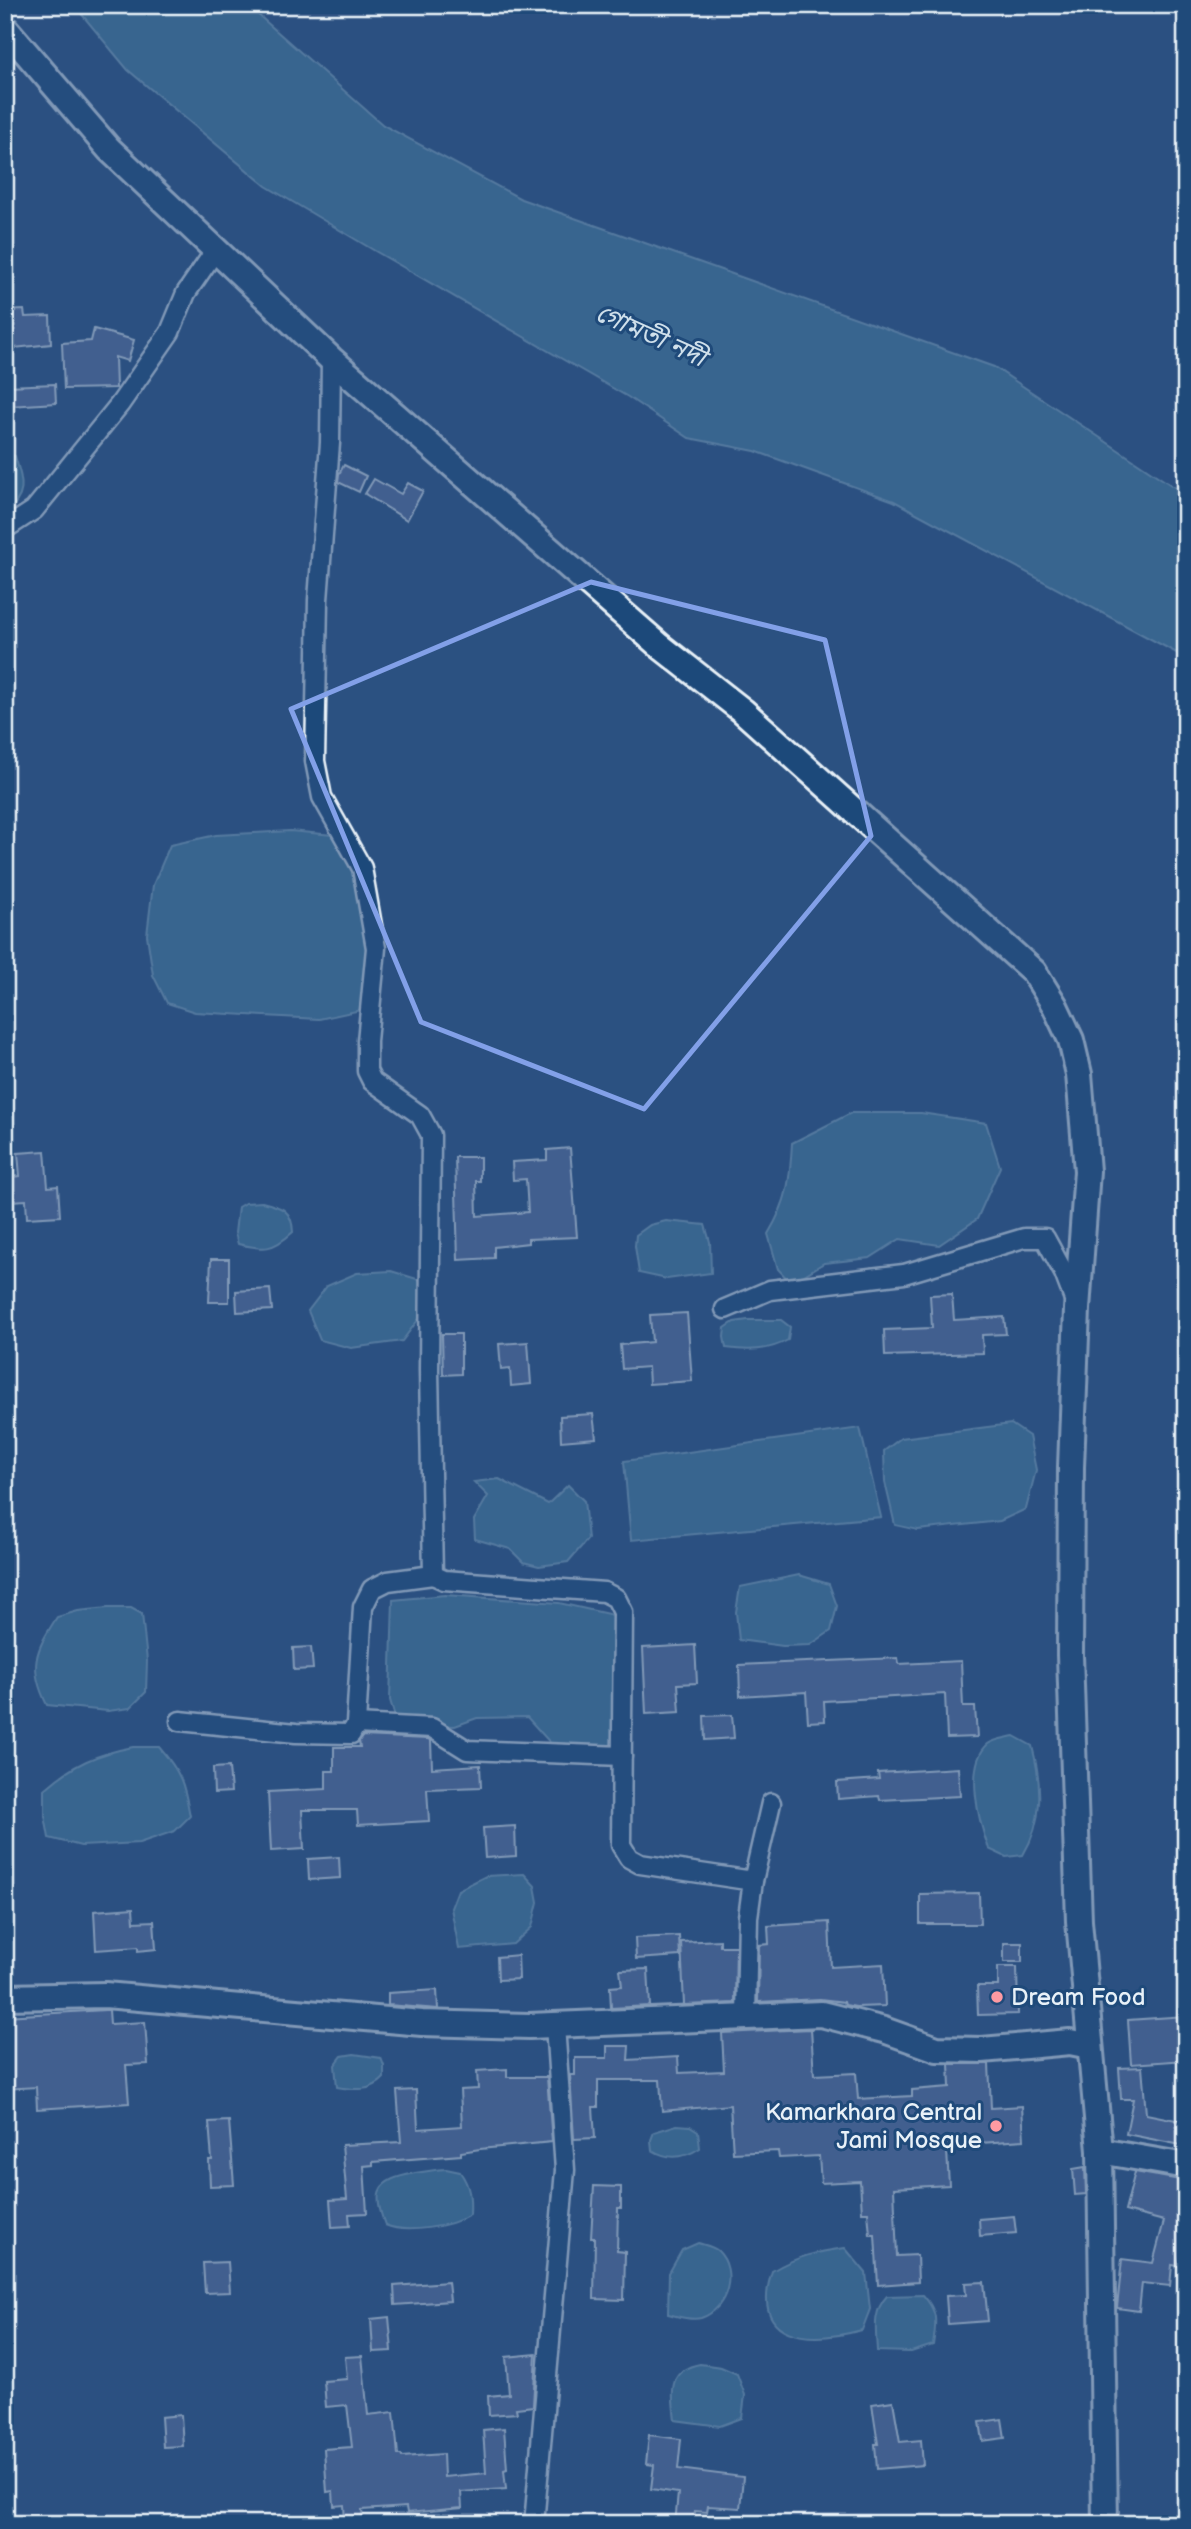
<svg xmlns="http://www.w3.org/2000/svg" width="1191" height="2529" font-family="'Balsamiq Sans','Noto Sans Bengali',sans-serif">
	<rect width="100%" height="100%" fill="#2b5181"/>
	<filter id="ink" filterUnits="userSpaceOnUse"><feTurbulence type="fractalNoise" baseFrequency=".0143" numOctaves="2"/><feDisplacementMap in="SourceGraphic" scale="14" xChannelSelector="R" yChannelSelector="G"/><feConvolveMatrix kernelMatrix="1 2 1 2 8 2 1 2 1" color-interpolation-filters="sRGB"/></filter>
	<g filter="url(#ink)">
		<g fill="#467ea0" stroke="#87acc3" stroke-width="2">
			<polygon points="74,5 247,5 383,125 521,199 994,367 1186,495 1186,658 894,501 755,451 689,438 628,397 375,251 266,186 128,70"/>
			<path d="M5,453L15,456C23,483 28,495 5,514Z"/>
			<polygon points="290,831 333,835 364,890 369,956 361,1010 319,1019 195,1012 167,1003 153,975 147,935 153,885 170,845 216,835"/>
			<path d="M851,1113H921L986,1123L1000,1167L977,1219L939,1245L900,1239L870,1258L824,1263L791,1283L778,1269L768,1234C788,1201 790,1180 792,1143Z"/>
			<path d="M262,1202C282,1207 292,1210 293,1232C272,1251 265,1250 238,1244L235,1233L238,1207L245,1203Z"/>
			<polygon points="666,1221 705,1225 710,1242 711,1273 667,1279 639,1273 635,1246 636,1235 650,1225"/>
			<polygon points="391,1271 420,1280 421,1316 402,1341 351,1348 320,1340 308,1311 327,1286 357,1273"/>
			<path d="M748,1320H781L790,1327L788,1340C769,1351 748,1351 726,1348L724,1337L725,1328L734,1322Z"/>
			<polygon points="1011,1424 1029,1436 1036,1470 1026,1509 1000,1521 918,1530 895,1525 885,1482 884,1451 901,1438"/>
			<polygon points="860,1428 881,1517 631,1540 624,1461"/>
			<polygon points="499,1479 548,1504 568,1485 584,1501 588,1539 568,1562 539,1566 523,1562 510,1549 475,1539 474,1520 488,1496 474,1482"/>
			<polygon points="799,1575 829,1584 837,1606 831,1631 810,1645 783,1646 739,1640 736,1612 740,1587"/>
			<polygon points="445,1595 559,1603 613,1615 617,1746 554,1747 527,1717 477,1718 455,1726 397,1724 390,1700 393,1600"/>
			<path d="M108,1608H131L142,1614L147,1661L146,1692L130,1708L108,1711L47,1705C28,1667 35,1651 57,1617L78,1611Z"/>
			<path d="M1014,1736L1032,1746C1042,1784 1044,1820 1023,1855L1006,1857L989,1849C979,1823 964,1765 988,1744C994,1739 1006,1738 1014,1736Z"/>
			<path d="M133,1747H159C181,1773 184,1782 190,1816L175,1831L139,1843L81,1846L49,1838L45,1816V1789C73,1764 97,1754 133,1747Z"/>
			<polygon points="524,1874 535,1886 538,1902 532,1927 513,1944 459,1949 451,1908 458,1890 486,1876"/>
			<path d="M354,2054L381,2058L384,2066V2078C371,2092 355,2090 337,2087L335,2065L342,2056Z"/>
			<path d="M677,2125L690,2126L698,2131L700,2148C685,2158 668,2160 652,2150L651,2140L654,2132Z"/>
			<path d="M446,2169L460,2172C470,2186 471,2198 470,2215C451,2227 405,2234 385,2225C374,2196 374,2182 406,2175C420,2172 432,2170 446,2169Z"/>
			<path d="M698,2243C704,2245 713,2246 718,2251C738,2271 728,2309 701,2318C691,2321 677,2316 668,2314L669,2273L682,2250Z"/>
			<path d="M845,2248L866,2273L870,2309L862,2330C810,2344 749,2342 772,2271C797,2256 817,2252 845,2248Z"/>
			<path d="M923,2295C939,2313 936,2322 933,2345L911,2352L877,2351C876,2330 872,2312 887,2296Z"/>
			<path d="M700,2364L721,2367L737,2374L745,2395L742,2418L720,2426L675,2420C672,2392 667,2370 700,2364Z"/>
		</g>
		<g fill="#5c71a0" stroke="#e8f1f8" stroke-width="2">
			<polygon points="24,310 25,317 50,316 51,344 5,349 5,311"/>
			<polygon points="94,329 134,340 128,361 115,357 116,388 64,389 62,343 91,341"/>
			<polygon points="55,384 56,403 9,406 8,386"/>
			<polygon points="344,465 366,476 359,492 338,482 339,474"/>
			<polygon points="374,479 401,494 408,483 423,491 407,520 365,494"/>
			<polygon points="570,1148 577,1237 528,1239 528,1243 494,1247 494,1258 458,1260 455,1157 480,1157 480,1181 476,1181 477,1216 528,1212 526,1179 513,1180 512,1162 547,1160 547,1150"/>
			<polygon points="45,1151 48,1187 58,1186 60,1216 27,1218 26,1200 11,1201 10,1177 20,1176 18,1153"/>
			<polygon points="211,1259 229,1259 229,1302 209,1302"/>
			<polygon points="270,1289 272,1310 237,1312 236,1291"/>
			<polygon points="952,1294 954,1320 1004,1317 1006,1334 982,1335 983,1353 885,1356 884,1330 932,1328 930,1295"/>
			<polygon points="687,1313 692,1381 649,1384 648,1367 622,1369 620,1345 652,1342 650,1315"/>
			<polygon points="442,1334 461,1334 461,1374 443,1375"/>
			<polygon points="528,1342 531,1384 511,1386 510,1369 501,1370 499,1344"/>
			<polygon points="593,1414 596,1438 561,1441 560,1416"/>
			<polygon points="695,1645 697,1683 678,1684 680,1712 646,1714 643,1648"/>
			<polygon points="311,1647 313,1669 294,1670 293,1648"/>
			<polygon points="898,1658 899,1664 961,1661 963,1707 975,1707 977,1737 947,1738 945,1694 824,1701 825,1721 808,1722 806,1692 740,1696 739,1665"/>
			<polygon points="732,1715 734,1738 705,1740 704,1716"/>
			<polygon points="363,1736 428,1739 431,1741 432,1768 480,1765 481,1787 427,1789 429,1821 358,1825 357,1810 302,1810 304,1849 271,1851 268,1792 326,1789 326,1771 334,1771 334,1747 360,1747 359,1741"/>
			<polygon points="229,1767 231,1792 214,1793 213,1768"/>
			<polygon points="958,1768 960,1796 880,1800 879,1796 838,1799 837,1782 879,1779 878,1773"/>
			<polygon points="515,1826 516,1856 485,1858 483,1828"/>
			<polygon points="339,1857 340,1878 309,1880 308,1859"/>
			<polygon points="979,1893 980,1924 920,1924 920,1894"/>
			<polygon points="133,1908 134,1922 154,1921 156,1949 138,1951 138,1947 96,1950 94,1911"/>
			<polygon points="829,1922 831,1967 883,1964 885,2006 856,2007 845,2005 844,2002 820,1999 758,2002 759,1945 769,1944 768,1926"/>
			<polygon points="679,1936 680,1956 636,1959 635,1938"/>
			<polygon points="720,1940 720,1946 736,1946 735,2003 684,2005 681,1942"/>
			<rect x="1004" y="1943" width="18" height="19"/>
			<polygon points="518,1955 519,1979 498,1980 497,1957"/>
			<polygon points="998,1967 1017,1967 1018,2014 978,2015 977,1986 998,1986"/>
			<polygon points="648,1969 650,2006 611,2008 610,1987 622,1986 620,1970"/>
			<polygon points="437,1990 438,2009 388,2005 388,1993"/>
			<polygon points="105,2010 109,2010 110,2024 145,2022 148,2064 126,2065 129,2103 37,2109 36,2087 5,2089 5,2016"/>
			<polygon points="1186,2016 1186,2060 1131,2064 1128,2020"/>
			<polygon points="811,2029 814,2075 856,2073 858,2099 912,2096 912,2090 950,2087 949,2064 989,2064 991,2108 1022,2106 1024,2140 950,2145 951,2151 947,2151 949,2185 894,2188 897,2256 917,2255 918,2282 878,2285 875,2235 870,2235 868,2212 862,2212 860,2181 821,2183 819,2156 779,2158 778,2151 733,2153 730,2105 662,2111 660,2080 598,2080 598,2107 593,2107 595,2138 574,2139 570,2075 575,2075 575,2058 607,2058 607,2046 629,2046 628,2060 678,2057 679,2073 724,2071 722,2033"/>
			<polygon points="1142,2067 1146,2114 1186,2122 1186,2146 1126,2134 1133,2099 1121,2099 1119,2068"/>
			<polygon points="507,2069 507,2077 547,2077 552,2142 480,2149 461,2152 461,2155 373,2162 373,2165 364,2166 367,2213 349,2214 350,2226 332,2227 330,2200 347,2199 342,2145 401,2142 397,2091 416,2090 418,2129 462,2126 460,2090 478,2089 477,2071"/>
			<polygon points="229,2121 234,2185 210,2186 209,2160 212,2160 209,2122"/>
			<polygon points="1085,2167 1086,2194 1075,2195 1073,2169"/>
			<polygon points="1135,2172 1186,2181 1186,2235 1178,2266 1172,2265 1170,2286 1142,2283 1139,2311 1117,2308 1122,2259 1153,2263 1164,2221 1125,2211"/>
			<polygon points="594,2186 621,2187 621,2208 618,2208 617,2251 625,2252 624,2300 594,2299 595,2238 591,2238"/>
			<polygon points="1014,2216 1016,2233 980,2236 979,2219"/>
			<polygon points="228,2262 230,2292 205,2293 203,2263"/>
			<polygon points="448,2282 450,2301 395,2305 394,2286"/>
			<polygon points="984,2282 988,2321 948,2324 946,2296 966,2295 965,2283"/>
			<polygon points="389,2317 392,2351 373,2352 371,2319"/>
			<polygon points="536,2354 533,2406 516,2408 517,2413 489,2415 488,2396 509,2394 506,2357"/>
			<polygon points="362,2356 368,2415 394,2412 398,2455 401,2455 402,2457 443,2454 444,2477 486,2473 483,2430 504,2428 507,2469 504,2470 506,2489 461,2492 462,2508 407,2513 406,2507 362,2510 363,2521 345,2522 344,2505 334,2506 333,2491 327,2492 324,2449 352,2447 347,2405 326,2407 324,2381 347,2379 345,2357"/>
			<polygon points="893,2401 900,2442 921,2440 923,2465 877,2469 875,2444 878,2444 872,2404"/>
			<polygon points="181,2415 183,2446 163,2447 161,2417"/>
			<polygon points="1002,2419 1005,2438 983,2441 980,2422"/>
			<polygon points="649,2435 681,2439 678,2469 743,2477 740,2508 708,2506 707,2512 695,2511 694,2524 675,2524 678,2493 651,2489 654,2465 646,2464"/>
		</g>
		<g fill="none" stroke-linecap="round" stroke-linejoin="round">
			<g stroke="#e8f1f8" stroke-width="23">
				<g id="street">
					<polyline points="331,359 330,443 318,600 315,761 322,797 362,868 376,948 367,1041 367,1071 372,1081 420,1115 431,1135 429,1370 433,1575 444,1580 604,1592 616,1598 623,1612 621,1845 629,1858 640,1864 753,1881"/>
					<polyline points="5,529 34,510 120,404 170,332 186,293 215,251"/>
					<polyline points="725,1309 770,1290 904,1274 1024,1238 1045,1238 1064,1273 1075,1302"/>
					<polyline points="180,1721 296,1733 351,1734 356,1724 363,1607 372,1589 388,1581 433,1575"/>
					<polyline points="356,1724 432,1728 467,1750 622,1756"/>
					<polyline points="746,2017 748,1917 753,1881 771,1803"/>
					<polyline points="534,2524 565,2170 555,2025"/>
				</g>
			</g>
			<g stroke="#e8f1f8" stroke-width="30">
				<g id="secondary">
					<polyline points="5,28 109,149 331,359 660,646 743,711 1034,972 1055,1006 1071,1040 1079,1074 1087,1171 1077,1309 1071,1467 1070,1655 1079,1921 1100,2151 1105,2524"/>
					<polyline points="5,1997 105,1995 422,2023 529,2026 821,2014 884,2030 937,2049 982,2050 1070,2042 1090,2046"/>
					<polyline points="1100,2151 1186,2166"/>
				</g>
			</g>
			<use href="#street" stroke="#1f4a7a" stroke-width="18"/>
			<use href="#secondary" stroke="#1f4a7a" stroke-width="24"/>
		</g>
	</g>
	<path d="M0 0H1191V2529H0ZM591,582L825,640L871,836L644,1109L421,1022L291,709Z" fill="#2b5181" fill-opacity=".55" fill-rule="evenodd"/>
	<path fill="none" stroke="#82a0e8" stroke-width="5" stroke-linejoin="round" d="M591,582L825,640L871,836L644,1109L421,1022L291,709Z"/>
	<g fill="#ff9aa2" stroke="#1f4a7a" stroke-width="2.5">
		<circle cx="997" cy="1997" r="7"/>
		<circle cx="996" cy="2126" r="7"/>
	</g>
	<g text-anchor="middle" stroke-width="6" stroke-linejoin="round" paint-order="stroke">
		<g font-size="24" fill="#e8f1f8" stroke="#1f4a7a" text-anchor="start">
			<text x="1011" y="2005">Dream Food</text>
			<text x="982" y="2120" text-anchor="end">Kamarkhara Central<tspan x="982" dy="28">Jami Mosque</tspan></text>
		</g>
		<g font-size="26" font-style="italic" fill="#d0e0eb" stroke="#1f4a7a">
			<text transform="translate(651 335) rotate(24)" y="9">গোমতী নদী</text>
		</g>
	</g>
	<rect width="1191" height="2529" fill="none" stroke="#1f4a7a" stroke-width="28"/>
	<rect x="14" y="14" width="1163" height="2501" fill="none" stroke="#e8f1f8" stroke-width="2.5" filter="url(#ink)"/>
</svg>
